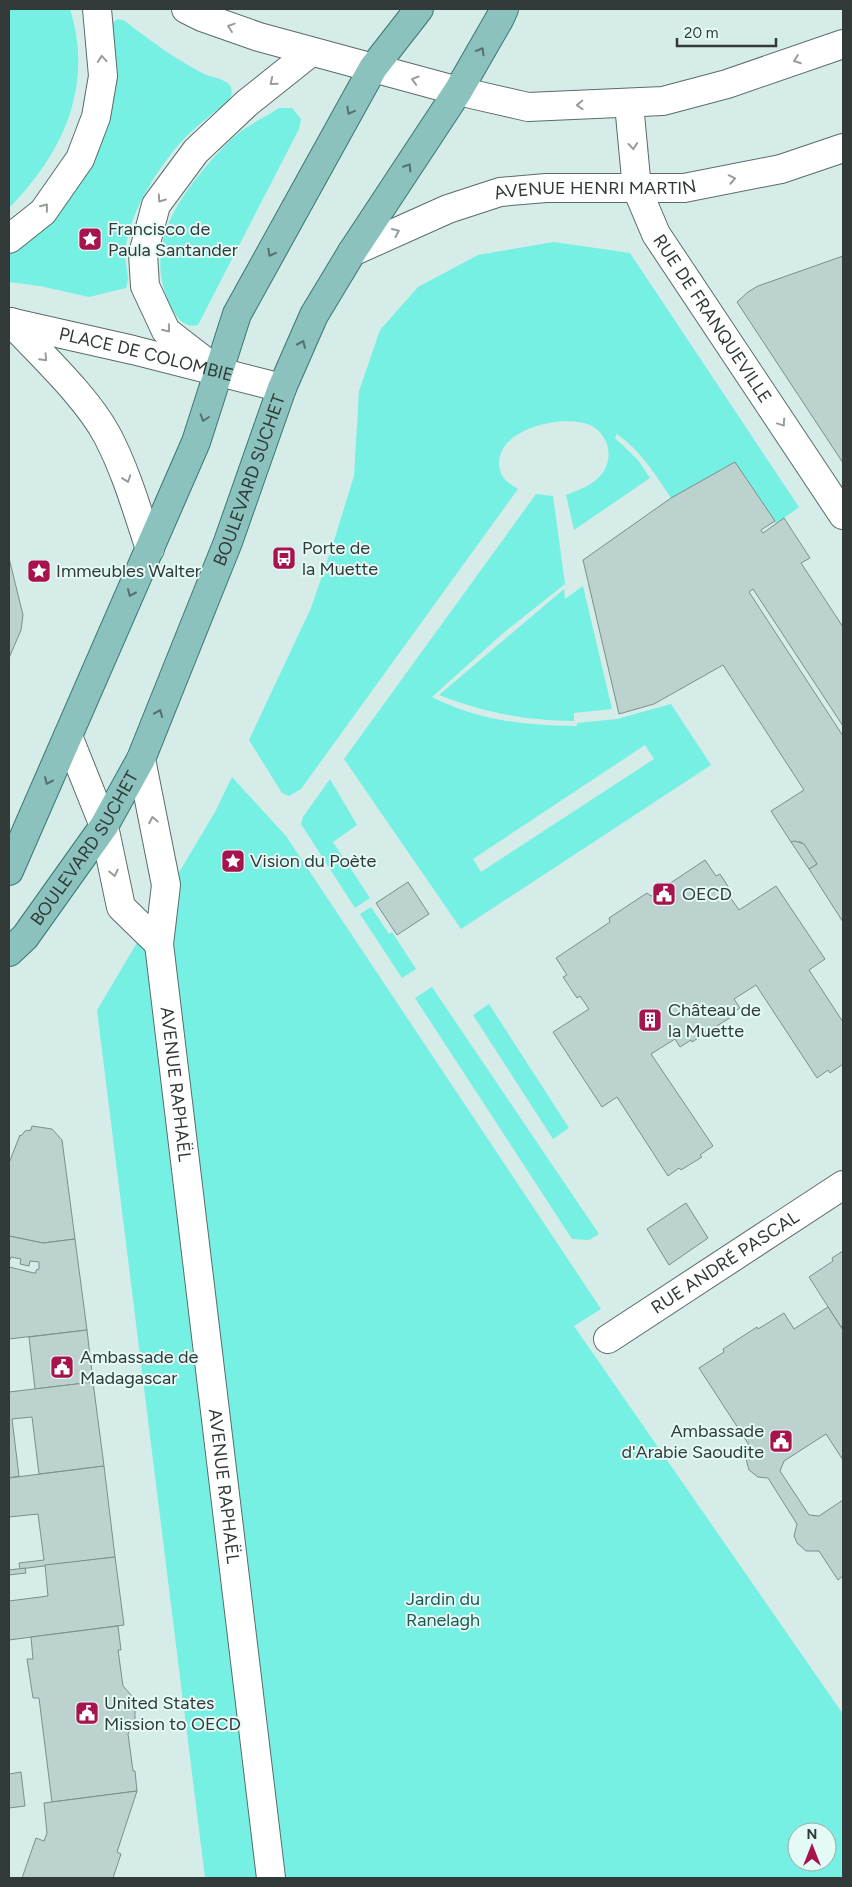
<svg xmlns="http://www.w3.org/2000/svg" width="852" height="1887" font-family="Figtree,sans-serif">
	<rect width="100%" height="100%" fill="#d6ece9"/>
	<g fill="#75f0e3" fill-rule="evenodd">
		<path d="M9,9H70C94,86 63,153 9,208Z"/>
		<path d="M118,19L125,21C150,41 176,59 204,74C211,77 227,79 231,87C232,90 232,95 230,98C227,104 218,109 213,113C200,124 185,136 175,149C151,179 131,212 125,251C124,263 131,276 126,288L89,297L40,286L9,282V253L39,228L61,202L112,23Z"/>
		<path d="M279,108H292L301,119L299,129L198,325C184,329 176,317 170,305C146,253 170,210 203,170C214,157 227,142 240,132C252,123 267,116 279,108Z"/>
		<path d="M554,242L630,253L799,507L776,524L735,462L671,498C655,474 641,451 617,434L615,438L638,460L650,478L574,530L566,495C584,488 604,481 608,460C611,446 603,431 590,425C564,414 499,428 499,463C499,476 507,483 518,489L301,789L289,796L282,793L249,740L311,608L332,547L354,476L359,391L380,330L418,287L478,255Z"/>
		<path d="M536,494L553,496L565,584L502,634L432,697C477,720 526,726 577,726V723L617,719L671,704L711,765L461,929L344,759ZM645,745L654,759L481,872L473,859Z"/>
		<path d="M583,586L612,709L574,713V721C523,720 486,713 439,695L564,589L565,599Z"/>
		<path d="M232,777L286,836L601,1309L574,1326L843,1714V1878H205L97,1010L215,812ZM797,1832H827V1862H797Z"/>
		<polygon points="330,779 357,825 333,842 370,898 355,908 301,824 303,817"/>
		<polygon points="371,907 389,934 392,932 416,969 402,978 360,914"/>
		<polygon points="432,987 599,1234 589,1240 572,1239 415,998"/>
		<polygon points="489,1004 569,1128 553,1139 473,1015"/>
	</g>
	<g fill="#bcd2cf" stroke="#7b8f8c">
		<polygon points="843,256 843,463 737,302 748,292 758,286"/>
		<polygon points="735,462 775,521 761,530 763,533 784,518 810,558 801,563 843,627 843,726 753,589 749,592 843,736 843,922 809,869 817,864 801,842 791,842 771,811 804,790 723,665 654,704 619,714 583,560 671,498"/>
		<polygon points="9,558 23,615 21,630 9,658"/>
		<polygon points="795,841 804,844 817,864 809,869 791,842"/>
		<polygon points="705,860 716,876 720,874 733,894 730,897 739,910 776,886 825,959 809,970 843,1022 843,1064 830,1073 828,1070 817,1078 756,985 734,999 740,1008 729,1015 731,1017 692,1042 691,1040 680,1047 675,1039 651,1054 713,1146 700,1155 702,1157 681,1170 679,1168 668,1176 617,1097 602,1107 553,1032 589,1009 580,996 577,998 563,977 567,975 556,958 610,922 609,918 647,893 651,896"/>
		<polygon points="408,882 429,914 397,935 376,903"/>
		<polygon points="32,1126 52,1129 62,1140 75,1239 43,1243 9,1236 9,1163 20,1135 21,1136 25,1131 31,1130"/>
		<polygon points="686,1203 708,1238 669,1265 647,1229"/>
		<polygon points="9,1236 43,1243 75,1239 87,1330 9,1339 9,1267 34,1273 36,1273 36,1270 39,1269 39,1262 30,1261 29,1266 20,1264 21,1259 11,1257 9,1262"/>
		<polygon points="843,1251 843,1325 841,1327 809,1277 833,1261 832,1258"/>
		<polygon points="828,1307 843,1330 843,1460 826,1434 784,1461 780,1471 809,1515 819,1516 843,1500 843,1576 838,1580 819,1551 806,1551 797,1543 794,1536 797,1524 768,1478 758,1477 749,1470 746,1459 751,1448 699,1368 724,1352 723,1349 757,1327 758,1329 784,1313 794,1329"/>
		<polygon points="87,1330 93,1382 35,1389 29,1337"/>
		<polygon points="93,1382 104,1466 39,1474 32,1417 12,1419 19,1476 9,1478 9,1392"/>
		<polygon points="104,1466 115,1557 20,1569 19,1563 44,1560 38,1514 9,1517 9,1478"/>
		<polygon points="115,1557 124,1625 9,1640 9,1601 48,1596 45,1565"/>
		<polygon points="25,1568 26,1573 9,1575 9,1570"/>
		<polygon points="118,1626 121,1650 118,1650 123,1686 131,1695 135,1707 135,1719 128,1734 133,1771 135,1771 137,1791 52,1802 39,1698 33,1698 27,1659 33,1659 31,1637"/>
		<polygon points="21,1772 25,1806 9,1808 9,1774"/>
		<polygon points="137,1791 117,1852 121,1854 113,1878 22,1878 36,1838 44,1841 47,1833 44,1803"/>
	</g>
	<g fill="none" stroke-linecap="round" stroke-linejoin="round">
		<g stroke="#596c6a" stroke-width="30">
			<g id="street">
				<path id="s1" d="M629,104L637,189L656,234L843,515"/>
				<path id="s2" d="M608,1339L843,1185"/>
			</g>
		</g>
		<g stroke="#596c6a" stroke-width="30">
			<g id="secondary">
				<polyline points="186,9 202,17 259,37 458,91 528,107 663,101 727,84 843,44"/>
				<polyline points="9,239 43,212 80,159 96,117 103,76 97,9"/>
				<path id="s3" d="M352,252L448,209L500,192L546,188H684L781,169L843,148"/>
				<path id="s4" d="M9,322L133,350L282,388"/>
				<path d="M11,322C41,355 86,396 107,435C126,471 137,510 150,549"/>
				<polyline points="219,372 166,331 145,286 143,254 156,205 196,151 247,103 311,52"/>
				<polyline points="68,736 104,826 121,907 159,944"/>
				<path id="s5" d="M141,759L166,885L159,944L271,1878"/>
			</g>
		</g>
		<g stroke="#397872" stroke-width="30">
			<g id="primary">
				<polyline points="9,871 196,442 237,314 373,68 419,9"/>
				<path id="s6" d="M9,952L25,937L104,826L141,759L228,542L282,388L314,315L352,252L458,91L500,18L504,9"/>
			</g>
		</g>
		<use href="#street" stroke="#fff" stroke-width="28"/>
		<use href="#secondary" stroke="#fff" stroke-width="28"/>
		<use href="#primary" stroke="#8bc2bd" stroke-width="28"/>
	</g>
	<defs><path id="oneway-chevron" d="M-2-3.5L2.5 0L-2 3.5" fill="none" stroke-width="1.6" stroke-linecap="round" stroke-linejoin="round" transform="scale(1.25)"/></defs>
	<g stroke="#989c9c">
		<use href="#oneway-chevron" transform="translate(231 27) rotate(-161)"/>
		<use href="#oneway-chevron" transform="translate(102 59) rotate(-95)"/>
		<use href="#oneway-chevron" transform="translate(797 60) rotate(160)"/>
		<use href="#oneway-chevron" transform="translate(415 80) rotate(-164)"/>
		<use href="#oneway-chevron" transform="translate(273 82) rotate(141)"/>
		<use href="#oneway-chevron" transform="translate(580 105) rotate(178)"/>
		<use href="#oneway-chevron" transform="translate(633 146) rotate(85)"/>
		<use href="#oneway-chevron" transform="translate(732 179) rotate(-11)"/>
		<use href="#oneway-chevron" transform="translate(161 199) rotate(125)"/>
		<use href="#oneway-chevron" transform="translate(45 207) rotate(-52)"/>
		<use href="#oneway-chevron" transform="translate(396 232) rotate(-24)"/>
		<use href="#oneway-chevron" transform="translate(167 329) rotate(52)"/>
		<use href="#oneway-chevron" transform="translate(44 358) rotate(47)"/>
		<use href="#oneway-chevron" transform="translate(782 423) rotate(56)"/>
		<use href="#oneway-chevron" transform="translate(127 479) rotate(71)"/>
		<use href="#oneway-chevron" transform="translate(153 820) rotate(-101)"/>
		<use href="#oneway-chevron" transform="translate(114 873) rotate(78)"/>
	</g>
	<g stroke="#55706d">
		<use href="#oneway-chevron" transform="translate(481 51) rotate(-60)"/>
		<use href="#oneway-chevron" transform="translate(350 111) rotate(119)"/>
		<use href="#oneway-chevron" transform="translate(408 167) rotate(-57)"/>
		<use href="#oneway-chevron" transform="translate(271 253) rotate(119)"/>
		<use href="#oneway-chevron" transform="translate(302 344) rotate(-66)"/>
		<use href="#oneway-chevron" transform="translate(204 418) rotate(108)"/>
		<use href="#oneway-chevron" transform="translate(131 593) rotate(114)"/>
		<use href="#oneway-chevron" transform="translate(159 713) rotate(-68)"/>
		<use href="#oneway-chevron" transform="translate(48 781) rotate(114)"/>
	</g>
	<defs>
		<g id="sight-square" transform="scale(1.25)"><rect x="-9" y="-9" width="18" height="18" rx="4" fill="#a7134c" stroke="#e3faf6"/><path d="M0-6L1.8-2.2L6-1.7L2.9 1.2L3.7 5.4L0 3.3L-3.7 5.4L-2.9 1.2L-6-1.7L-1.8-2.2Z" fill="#fff"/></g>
		<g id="bus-square" transform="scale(1.25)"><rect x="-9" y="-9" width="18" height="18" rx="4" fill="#a7134c" stroke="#e3faf6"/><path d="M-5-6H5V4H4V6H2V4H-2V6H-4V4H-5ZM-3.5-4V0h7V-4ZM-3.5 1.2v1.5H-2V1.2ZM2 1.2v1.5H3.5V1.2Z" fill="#fff"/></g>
		<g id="civic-square" transform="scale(1.25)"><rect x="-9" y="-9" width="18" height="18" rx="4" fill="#a7134c" stroke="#e3faf6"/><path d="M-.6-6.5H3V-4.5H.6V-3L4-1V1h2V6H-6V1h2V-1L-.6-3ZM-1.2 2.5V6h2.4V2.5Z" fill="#fff"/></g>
		<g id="building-square" transform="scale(1.25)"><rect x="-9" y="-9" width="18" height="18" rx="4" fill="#a7134c" stroke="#e3faf6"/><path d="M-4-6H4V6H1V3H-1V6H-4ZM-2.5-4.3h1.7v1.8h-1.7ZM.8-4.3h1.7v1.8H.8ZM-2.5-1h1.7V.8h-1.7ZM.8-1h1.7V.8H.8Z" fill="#fff"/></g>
	</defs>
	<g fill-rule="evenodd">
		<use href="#sight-square" x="90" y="239"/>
		<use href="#bus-square" x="284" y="558"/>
		<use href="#sight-square" x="39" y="571"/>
		<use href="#sight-square" x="233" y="861"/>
		<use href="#civic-square" x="664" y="894"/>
		<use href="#building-square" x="650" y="1020"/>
		<use href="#civic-square" x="62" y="1367"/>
		<use href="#civic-square" x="781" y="1441"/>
		<use href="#civic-square" x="87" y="1713"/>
	</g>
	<g text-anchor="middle" stroke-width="4" stroke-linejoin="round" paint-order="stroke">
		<g font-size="18" fill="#313a38" stroke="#e3faf6">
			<text dy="6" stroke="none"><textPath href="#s3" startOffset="255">AVENUE HENRI MARTIN</textPath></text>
			<text dy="6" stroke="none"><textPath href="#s1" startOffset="236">RUE DE FRANQUEVILLE</textPath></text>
			<text dy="6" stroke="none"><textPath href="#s4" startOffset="141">PLACE DE COLOMBIE</textPath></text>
			<text dy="6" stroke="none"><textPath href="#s6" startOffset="534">BOULEVARD SUCHET</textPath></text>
			<text dy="6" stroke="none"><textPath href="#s6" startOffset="129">BOULEVARD SUCHET</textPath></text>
			<text dy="6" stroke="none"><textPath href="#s5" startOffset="329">AVENUE RAPHAËL</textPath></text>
			<text dy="6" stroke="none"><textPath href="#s2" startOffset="140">RUE ANDRÉ PASCAL</textPath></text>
			<text dy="6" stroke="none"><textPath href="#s5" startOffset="734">AVENUE RAPHAËL</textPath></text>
		</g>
		<g font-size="18" fill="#313a38" stroke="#e3faf6" text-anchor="start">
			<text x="108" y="235">Francisco de<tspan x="108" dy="21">Paula Santander</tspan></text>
			<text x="302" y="554">Porte de<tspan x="302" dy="21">la Muette</tspan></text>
			<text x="56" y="577">Immeubles Walter</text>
			<text x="250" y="867">Vision du Poète</text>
			<text x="682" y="900">OECD</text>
			<text x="668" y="1016">Château de<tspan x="668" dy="21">la Muette</tspan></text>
			<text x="80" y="1363">Ambassade de<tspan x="80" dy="21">Madagascar</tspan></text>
			<text x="764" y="1437" text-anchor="end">Ambassade<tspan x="764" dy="21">d'Arabie Saoudite</tspan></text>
			<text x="104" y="1709">United States<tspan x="104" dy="21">Mission to OECD</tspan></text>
		</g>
		<g font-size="18" fill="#1d5a54" stroke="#e3faf6">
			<text x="443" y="1605">Jardin du<tspan x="443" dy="21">Ranelagh</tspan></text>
		</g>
	</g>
	<rect width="852" height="1887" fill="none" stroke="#313a38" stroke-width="20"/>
	<g transform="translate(812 1847)"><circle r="24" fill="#e3faf6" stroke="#9cadaa"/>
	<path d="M0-4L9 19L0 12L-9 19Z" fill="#a7134c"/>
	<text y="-8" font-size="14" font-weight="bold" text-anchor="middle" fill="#313a38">N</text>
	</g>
	<path d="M677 38v8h99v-8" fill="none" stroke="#313a38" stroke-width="2.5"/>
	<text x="684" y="38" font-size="15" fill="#313a38" stroke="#e3faf6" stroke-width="4" paint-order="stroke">20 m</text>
</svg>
